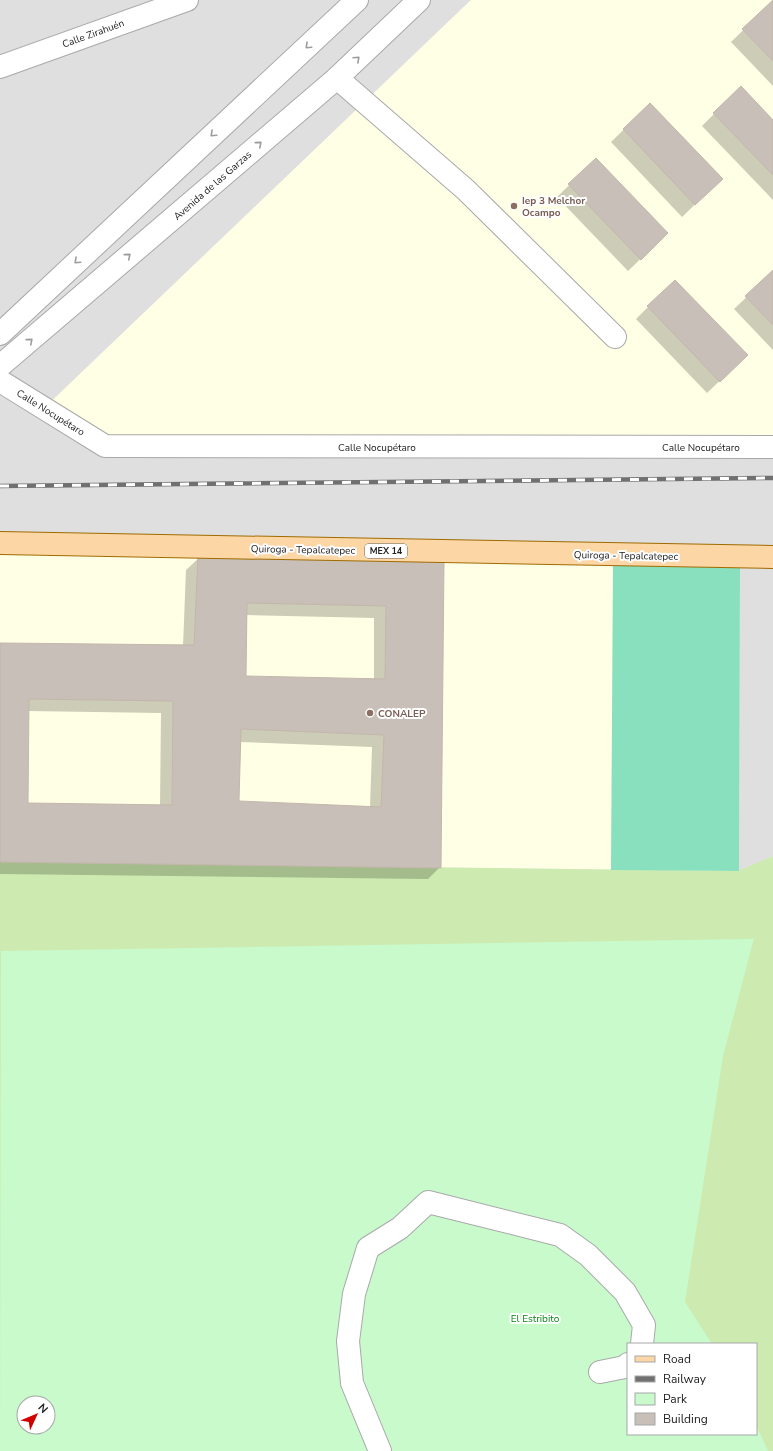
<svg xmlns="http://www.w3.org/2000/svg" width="773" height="1451" font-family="'Nunito Sans',sans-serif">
	<rect width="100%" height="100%" fill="#f2efe9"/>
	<polygon fill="#e0dfdf" points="0,0 471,0 41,412 773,442 773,856 739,871 740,563 0,554"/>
	<g fill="#ffffe5">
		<polygon points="471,0 773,0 773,442 121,457 40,412"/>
		<polygon points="0,554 613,562 739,871 0,862"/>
	</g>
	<path fill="#cdebb0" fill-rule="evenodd" d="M773,856V1451H540L628,1434H756V1344H660L398,1266L0,1451V862L738,871ZM24,1403H48V1427H24Z"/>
	<path fill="#c8facc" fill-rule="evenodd" d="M754,938L723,1056L685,1302L712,1344H628V1434H756V1425L768,1451H0L1,951L749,939ZM24,1403H48V1427H24Z"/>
	<polygon fill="#88e0be" points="613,562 740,563 739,871 611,870"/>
	<g fill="#0003" fill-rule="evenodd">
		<polygon points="773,1 773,86 731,42"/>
		<polygon points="650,104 709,191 682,217 611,142"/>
		<polygon points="714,114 773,121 773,200 702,126"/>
		<polygon points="596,159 655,245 628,271 557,197"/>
		<polygon points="773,272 773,350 734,309"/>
		<polygon points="648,307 734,367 707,393 636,319"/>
		<path d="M199,558L443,561L440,867L428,879L0,874V644L183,646L186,570ZM246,615L374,618V680L245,677ZM28,711L161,713L160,806L27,804ZM240,742L372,747L370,807L238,802Z"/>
	</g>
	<g fill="#c7bfb8" stroke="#c4b6ab" fill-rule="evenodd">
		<polygon points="773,0 773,61 742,29"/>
		<polygon points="741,86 773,120 773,175 713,113"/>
		<polygon points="650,103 723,179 695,205 623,129"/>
		<polygon points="596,158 668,233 641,260 568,184"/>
		<polygon points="773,270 773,325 745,296"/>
		<polygon points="675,280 748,355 720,382 647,306"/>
		<path d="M198,557L444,560L441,868L0,862V643L194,645ZM247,603L386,606L385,679L246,676ZM29,699L173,701L172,805L28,803ZM241,729L384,735L381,807L239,801Z"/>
	</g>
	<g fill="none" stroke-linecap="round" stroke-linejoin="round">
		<g stroke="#a9a9a9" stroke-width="24">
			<g id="street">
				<polyline points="0,67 187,0"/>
				<polyline points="337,78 466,190 615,337"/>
				<polyline points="0,334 357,0"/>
				<polyline points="0,366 337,78 419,0"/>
				<polyline points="0,381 105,446 773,447"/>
				<polyline points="600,1372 625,1367 628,1364"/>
				<polyline points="380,1451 352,1383 348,1341 354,1294 368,1248 400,1228 428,1202 560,1235 588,1255 625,1292 644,1325 642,1344"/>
			</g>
		</g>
		<g stroke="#a06b00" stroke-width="24">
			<polyline id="primary" points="0,543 773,557"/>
		</g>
		<use href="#street" stroke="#fff" stroke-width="22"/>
		<use href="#primary" stroke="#fcd6a4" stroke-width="22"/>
		<g stroke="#707070" stroke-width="4.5">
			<polyline id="rail" points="0,486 773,478"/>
		</g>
		<use href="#rail" stroke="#fff" stroke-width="3" stroke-dasharray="9" stroke-linecap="butt"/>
	</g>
	<defs><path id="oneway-chevron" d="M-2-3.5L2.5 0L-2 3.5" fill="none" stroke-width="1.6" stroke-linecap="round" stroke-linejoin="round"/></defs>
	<g stroke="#9c9c9c">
		<use href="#oneway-chevron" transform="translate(308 46) rotate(137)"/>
		<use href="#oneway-chevron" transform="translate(357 59) rotate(-43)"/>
		<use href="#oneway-chevron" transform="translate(213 134) rotate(137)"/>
		<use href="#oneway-chevron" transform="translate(259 144) rotate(-41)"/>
		<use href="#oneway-chevron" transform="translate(128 256) rotate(-41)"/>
		<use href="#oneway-chevron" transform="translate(77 261) rotate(137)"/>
		<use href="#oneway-chevron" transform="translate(30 341) rotate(-41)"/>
	</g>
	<g fill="#8d6e63" stroke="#fff" stroke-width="1.5">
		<circle cx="514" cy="206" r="4"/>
		<circle cx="370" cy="713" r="4"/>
	</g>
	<g text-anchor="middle" stroke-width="4" stroke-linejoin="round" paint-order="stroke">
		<rect fill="#fff" stroke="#646464" stroke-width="1" x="365" y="544" width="42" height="14" rx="3"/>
		<g font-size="9" font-weight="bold" fill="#222">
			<text x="386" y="554">MEX 14</text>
		</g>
		<g font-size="10" fill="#222" stroke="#fff">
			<text transform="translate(93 33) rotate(-20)" y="4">Calle Zirahuén</text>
			<text transform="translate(212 185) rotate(-41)" y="4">Avenida de las Garzas</text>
			<text transform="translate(51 412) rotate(32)" y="4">Calle Nocupétaro</text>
			<text x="377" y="451">Calle Nocupétaro</text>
			<text x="701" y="451">Calle Nocupétaro</text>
			<text transform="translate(303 549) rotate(1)" y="4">Quiroga - Tepalcatepec</text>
			<text transform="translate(626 555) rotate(1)" y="4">Quiroga - Tepalcatepec</text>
		</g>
		<g font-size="10" font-weight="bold" fill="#785e54" stroke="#fff" text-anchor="start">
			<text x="522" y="204">Iep 3 Melchor<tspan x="522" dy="12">Ocampo</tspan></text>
			<text x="378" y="717">CONALEP</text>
		</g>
		<g font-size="10" fill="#0c8416" stroke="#fff">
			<text x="535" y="1322">El Estribito</text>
		</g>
	</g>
	<rect x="627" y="1343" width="130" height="92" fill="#ffffff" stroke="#a7a7a7"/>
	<rect x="635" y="1356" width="20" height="6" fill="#fcd6a4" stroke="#a7a7a7"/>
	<text x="663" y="1363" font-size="12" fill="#222222">Road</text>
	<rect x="635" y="1376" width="20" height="6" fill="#707070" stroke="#a7a7a7"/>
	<text x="663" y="1383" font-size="12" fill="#222222">Railway</text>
	<rect x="635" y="1393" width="20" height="12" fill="#c8facc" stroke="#a7a7a7"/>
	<text x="663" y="1403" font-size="12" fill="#222222">Park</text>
	<rect x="635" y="1413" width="20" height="12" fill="#c7bfb8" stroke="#a7a7a7"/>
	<text x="663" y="1423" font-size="12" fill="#222222">Building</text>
	<g transform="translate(36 1415) rotate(46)"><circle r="19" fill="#ffffff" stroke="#a7a7a7"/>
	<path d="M0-3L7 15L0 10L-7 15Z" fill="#d40000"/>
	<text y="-6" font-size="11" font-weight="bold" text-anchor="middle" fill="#222222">N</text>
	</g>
</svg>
